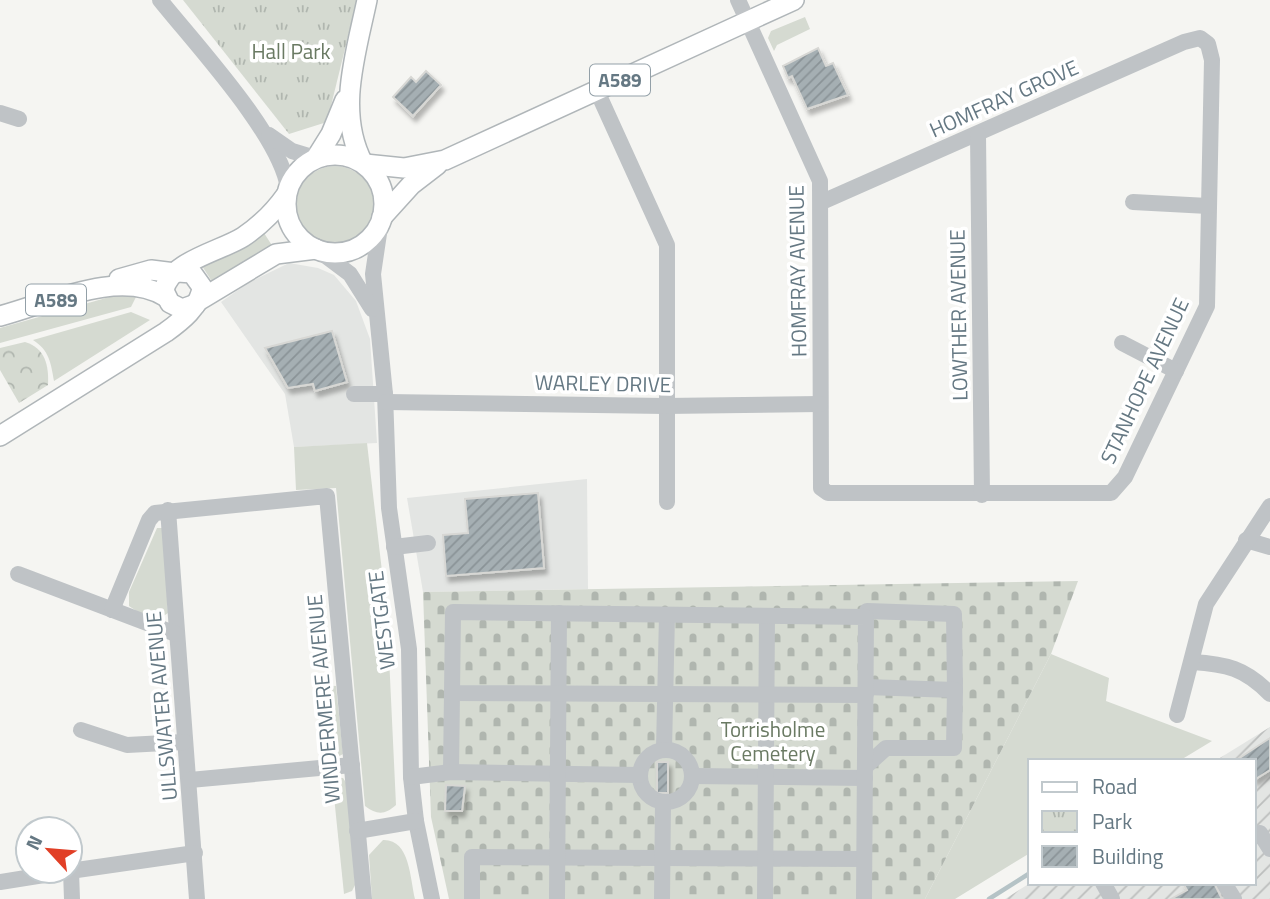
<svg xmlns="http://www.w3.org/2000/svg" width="1270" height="899" font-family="'Titillium Web',sans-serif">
	<defs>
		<pattern id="industrial-furrows" width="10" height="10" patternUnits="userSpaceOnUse" patternTransform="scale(1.75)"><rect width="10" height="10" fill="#e3e5e3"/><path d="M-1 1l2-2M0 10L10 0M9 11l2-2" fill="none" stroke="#bcbebd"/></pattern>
		<pattern id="forest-crowns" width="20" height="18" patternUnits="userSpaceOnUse" patternTransform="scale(1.75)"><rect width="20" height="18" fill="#d5dad1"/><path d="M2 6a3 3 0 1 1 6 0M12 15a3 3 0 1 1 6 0" fill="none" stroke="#b0b6af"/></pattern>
		<pattern id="cemetery-stones" width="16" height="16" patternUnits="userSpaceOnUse" patternTransform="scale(1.75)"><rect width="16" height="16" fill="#d5dad1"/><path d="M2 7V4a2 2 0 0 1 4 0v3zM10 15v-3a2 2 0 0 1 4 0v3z" fill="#b0b6af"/></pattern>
		<pattern id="park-tufts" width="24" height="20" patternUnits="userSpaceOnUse" patternTransform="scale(1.75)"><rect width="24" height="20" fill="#d5dad1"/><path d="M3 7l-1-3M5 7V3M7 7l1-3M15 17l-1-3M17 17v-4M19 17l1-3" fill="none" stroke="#b0b6af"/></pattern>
		<pattern id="building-hatch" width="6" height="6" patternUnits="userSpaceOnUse" patternTransform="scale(1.75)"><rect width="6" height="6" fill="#a5afb3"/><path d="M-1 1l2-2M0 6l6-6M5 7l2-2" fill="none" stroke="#8a9397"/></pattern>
		<filter id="shadow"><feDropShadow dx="3" dy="5.5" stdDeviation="2" flood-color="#0004"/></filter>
	</defs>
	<rect width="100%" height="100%" fill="#f5f5f2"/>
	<g fill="#e3e5e3">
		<polygon points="289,263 318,268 334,275 356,301 370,339 377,443 294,447 285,394 221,302 248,283"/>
		<polygon points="587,479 588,589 423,592 407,498"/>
	</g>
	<polygon fill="url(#industrial-furrows)" points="1270,727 1270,899 1005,899 1030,883 1254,883 1254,761 1215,761"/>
	<g fill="#d5dad1">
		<polygon points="805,17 810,29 777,45 774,51 768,38 771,31"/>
		<circle cx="335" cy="205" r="39"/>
		<polygon points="264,233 273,247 213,283 202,266"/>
		<polygon points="138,293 131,307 0,343 0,328 120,294"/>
		<path d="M131,312L150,320L54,381C51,363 49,350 33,340Z"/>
		<path d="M367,443L387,614L396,805C385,815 377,815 365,806L336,488L296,490L294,447Z"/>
		<polygon points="157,528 163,528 168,613 159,619 144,616 129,606 129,592"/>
		<polygon points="1051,654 1109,678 1106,701 1212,741 1179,761 1030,761 1030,853 955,899 925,899"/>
		<polygon points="324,685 336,686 343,754 332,760"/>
		<polygon points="332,777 343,778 347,784 355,885 352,891 344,894"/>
		<path d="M383,840C410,839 410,878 415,899H372L369,855Z"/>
	</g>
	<path fill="url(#forest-crowns)" d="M25,342C45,348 49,365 48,385L19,403L0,370V348Z"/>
	<polygon fill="url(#cemetery-stones)" points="1078,581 1051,654 925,899 449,899 431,817 423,592"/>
	<polygon fill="url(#park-tufts)" points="183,0 357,0 327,122 289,134"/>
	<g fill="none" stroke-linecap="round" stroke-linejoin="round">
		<polyline stroke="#b5c3c6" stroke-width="4.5" points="989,899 1030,873"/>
	</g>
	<g fill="url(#building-hatch)" stroke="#d7d7d4" stroke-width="2" filter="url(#shadow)">
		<polygon points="818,48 826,66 833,63 848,95 807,109 792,76 788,78 783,66"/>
		<polygon points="426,71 441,85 413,116 393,97 411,77 416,82"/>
		<polygon points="332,331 347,382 315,391 313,384 288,388 265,348"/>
		<polygon points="538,493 544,568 446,576 443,535 468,533 465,499"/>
		<polygon points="1270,738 1270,770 1254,780 1254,761 1235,761"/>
		<rect x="657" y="762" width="11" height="31"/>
		<polygon points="446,785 465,786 462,811 445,811"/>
		<polygon points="1183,883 1214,883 1222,899 1171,899 1187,890"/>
	</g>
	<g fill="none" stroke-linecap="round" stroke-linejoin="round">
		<g stroke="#b0b6b9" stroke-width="22">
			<g id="major">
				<circle cx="335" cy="204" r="49"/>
				<polyline points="316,158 331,134 345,100"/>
				<path d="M363,163C336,112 356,53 367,0"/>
				<polyline points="365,164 404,168 445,160 794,0"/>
				<polyline points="382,217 411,185 437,165"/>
				<polyline points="119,279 151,270 175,273"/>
				<polyline points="198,301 276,254 316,249"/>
				<path d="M196,304L182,309L170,303L164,291C168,262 221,251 243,237C261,225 274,212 286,195"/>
				<path d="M0,316C49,303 120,268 166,297"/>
				<path d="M0,436L166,332C180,322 201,306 202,287L192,273L178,272"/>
			</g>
		</g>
		<g stroke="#bfc3c6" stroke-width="16">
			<path d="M160,0C196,45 280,135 288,188"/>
			<polyline points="738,0 820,181 821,488 828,493 1111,493 1125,477 1207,306 1212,60 1208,44 1200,38 1184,42 822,202"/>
			<polyline points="597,91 667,245 667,502"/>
			<polyline points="0,113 19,119"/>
			<polyline points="269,135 292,151 315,158"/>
			<polyline points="978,135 982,495"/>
			<polyline points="1133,202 1208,206"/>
			<polyline points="381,220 373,274 385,394 389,508 409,649 411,777 416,821 432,899"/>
			<polyline points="318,250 350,274 372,309"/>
			<polyline points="1122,343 1176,371"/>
			<polyline points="354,394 385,394"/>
			<polyline points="386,402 665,406 820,404"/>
			<polyline points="168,510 197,899"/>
			<polyline points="1246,540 1270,547"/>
			<polyline points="394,547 428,543"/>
			<polyline points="18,574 176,634"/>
			<polyline points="112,610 149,520 155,513 327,496 364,899"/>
			<polyline points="866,617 867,611 954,614 955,690"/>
			<path d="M1192,662C1226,664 1245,668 1270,694"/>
			<polyline points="1177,715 1206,604 1270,506"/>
			<polyline points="81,730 127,745 184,742"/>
			<polyline points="664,749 667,615"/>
			<circle cx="666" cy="776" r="26"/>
			<polyline points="865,767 886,748 954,748 955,690 866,687"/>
			<polyline points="451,772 452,693"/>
			<polyline points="692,776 865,778"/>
			<polyline points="411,777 451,772 639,775"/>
			<polyline points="190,780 352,765"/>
			<polyline points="357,831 416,821"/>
			<polyline points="1260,833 1270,849"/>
			<polyline points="70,871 195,853"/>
			<polyline points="71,871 72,899"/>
			<polyline points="0,882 69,871"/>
			<polyline points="1103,883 1112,899"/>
			<polyline points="1224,883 1234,899"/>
			<polyline points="472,899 472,857 864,859"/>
			<polyline points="557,899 559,613"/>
			<polyline points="662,899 663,802"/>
			<polyline points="765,899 767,616"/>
			<polyline points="864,899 866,617 453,612 452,693 866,695"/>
		</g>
		<use href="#major" stroke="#fff" stroke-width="19"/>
	</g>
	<g text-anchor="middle" stroke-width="7" stroke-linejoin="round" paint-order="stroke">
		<g fill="#fff" stroke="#93a0a8" stroke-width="2">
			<rect x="590" y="64.5" width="60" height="31" rx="5"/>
			<rect x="26" y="284.5" width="60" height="31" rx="5"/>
		</g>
		<g font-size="19" font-weight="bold" fill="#657883">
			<text x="620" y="87">A589</text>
			<text x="56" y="307">A589</text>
		</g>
		<g font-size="21" fill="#6a7a63" stroke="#fff">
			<text x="291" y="59">Hall Park</text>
			<text x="773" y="737">Torrisholme<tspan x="773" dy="24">Cemetery</tspan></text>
		</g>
		<g font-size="21" fill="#657883" stroke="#fff">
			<text transform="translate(1004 99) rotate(-24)" y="7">HOMFRAY GROVE</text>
			<text transform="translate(798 271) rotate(-91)" y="7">HOMFRAY AVENUE</text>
			<text transform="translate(959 315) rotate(-91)" y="7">LOWTHER AVENUE</text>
			<text transform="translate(1145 381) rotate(-65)" y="7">STANHOPE AVENUE</text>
			<text transform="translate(603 384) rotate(1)" y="7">WARLEY DRIVE</text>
			<text transform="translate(382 620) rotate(-97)" y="7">WESTGATE</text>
			<text transform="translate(324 699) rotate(-95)" y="7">WINDERMERE AVENUE</text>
			<text transform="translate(162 706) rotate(-95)" y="7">ULLSWATER AVENUE</text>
		</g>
	</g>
	<rect x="1028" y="759" width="228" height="126" fill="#ffffff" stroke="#c1c9cd" stroke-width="2"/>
	<rect x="1042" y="782" width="35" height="10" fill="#ffffff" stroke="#c1c9cd" stroke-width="2"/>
	<text x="1092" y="794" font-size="21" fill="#657883">Road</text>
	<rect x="1042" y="811" width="35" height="21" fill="url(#park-tufts)" stroke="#c1c9cd" stroke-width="2"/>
	<text x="1092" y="829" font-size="21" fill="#657883">Park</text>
	<rect x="1042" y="846" width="35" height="21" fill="url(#building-hatch)" stroke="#c1c9cd" stroke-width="2"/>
	<text x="1092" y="864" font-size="21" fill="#657883">Building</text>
	<g transform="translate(49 850) rotate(296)"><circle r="33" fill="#ffffff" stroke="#c1c9cd" stroke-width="2"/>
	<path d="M0-5L12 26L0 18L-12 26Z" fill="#e13f26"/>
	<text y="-10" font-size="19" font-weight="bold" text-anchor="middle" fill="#657883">N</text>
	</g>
</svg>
